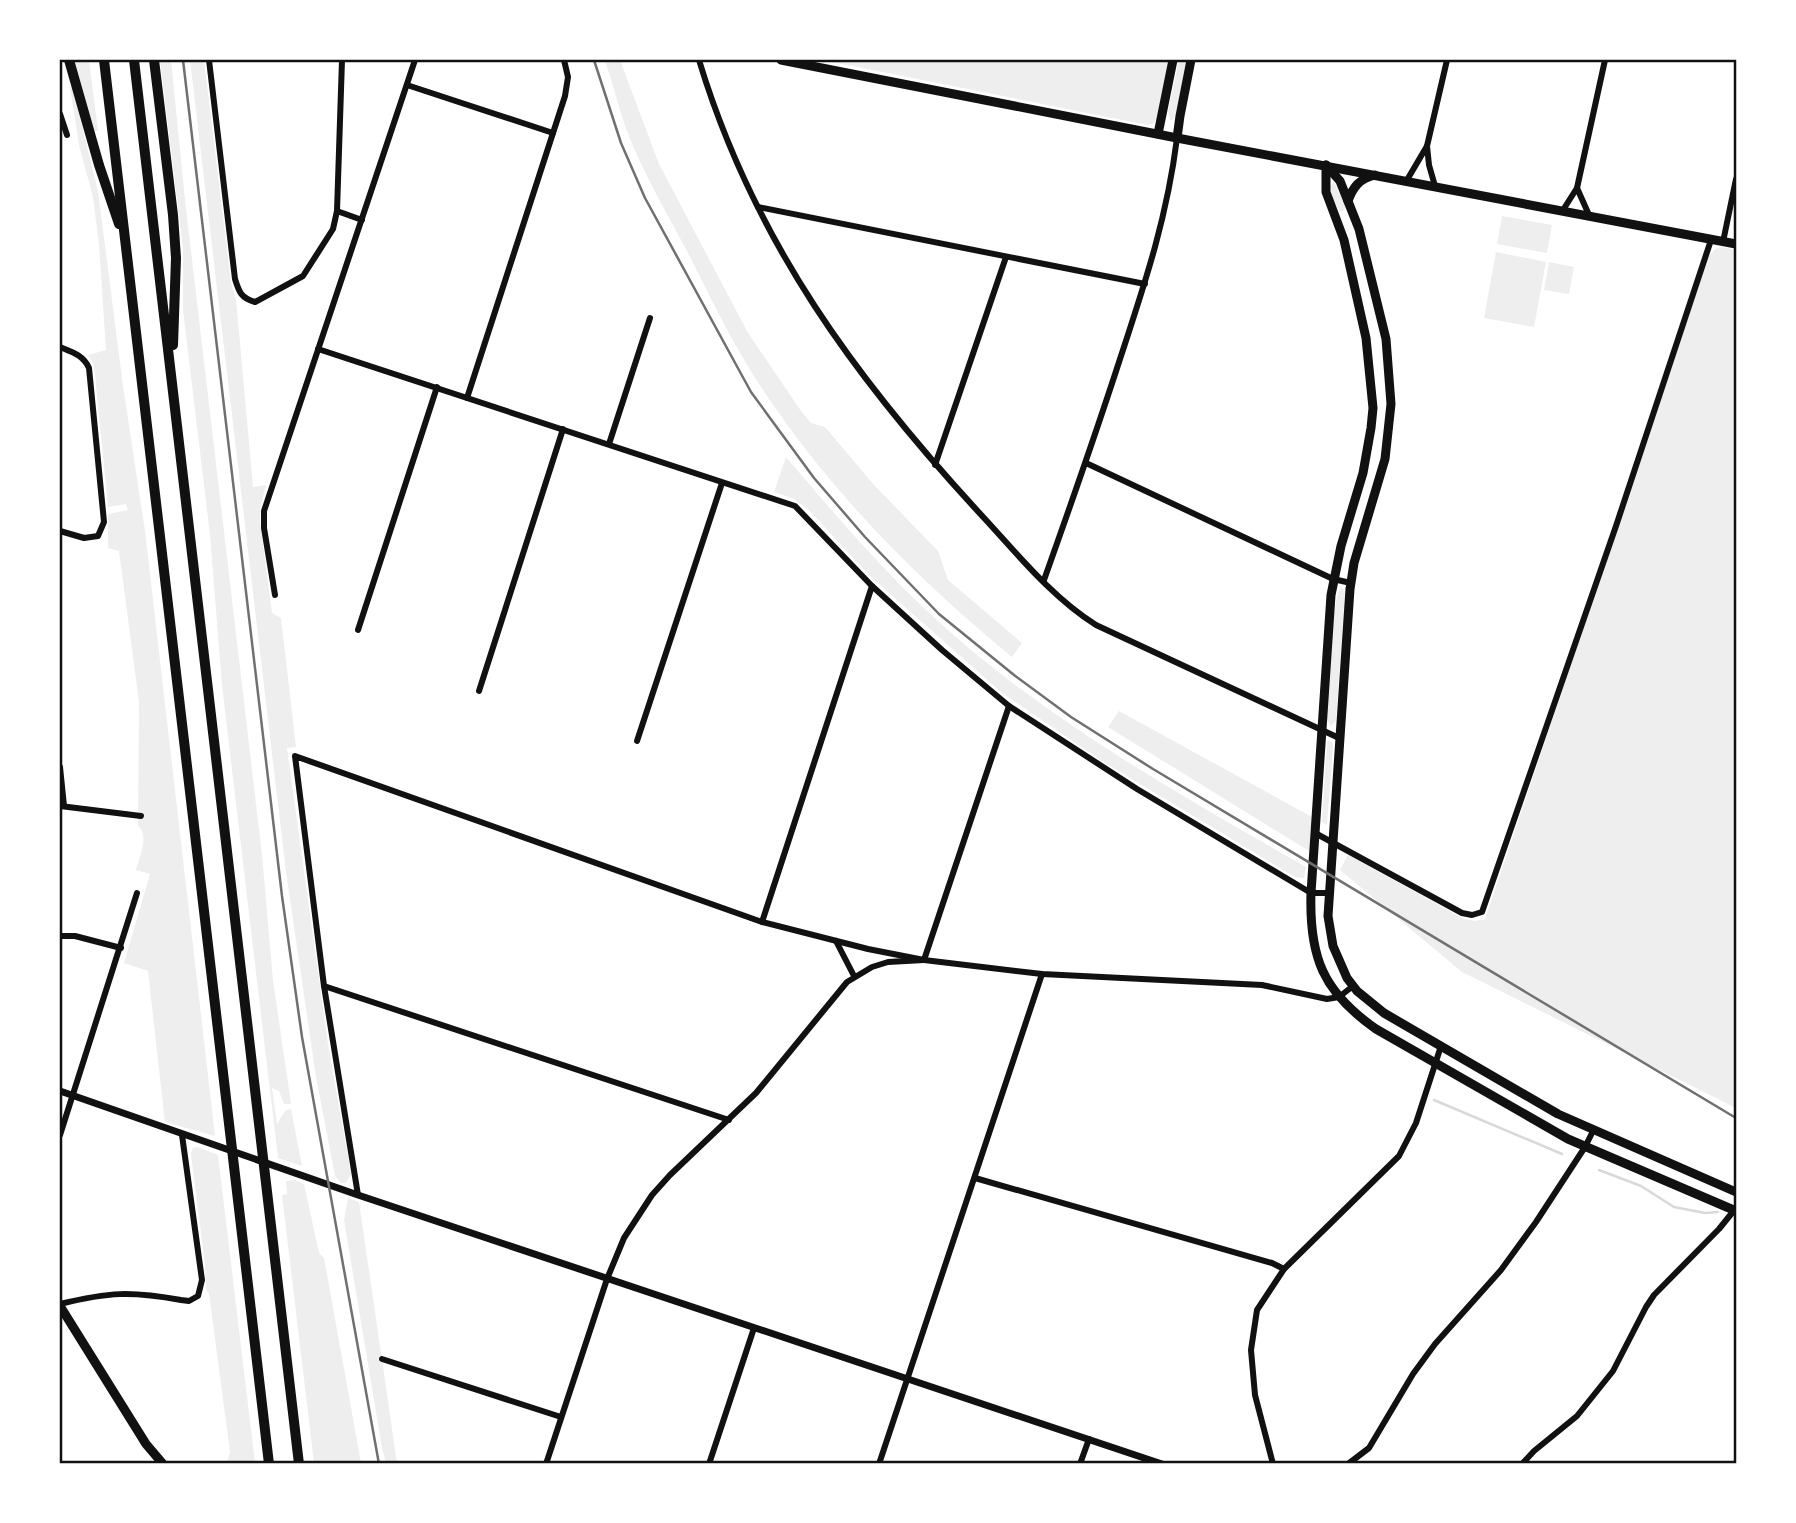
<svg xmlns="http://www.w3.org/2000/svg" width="1796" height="1523" font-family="Spectral,serif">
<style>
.green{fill:#eee}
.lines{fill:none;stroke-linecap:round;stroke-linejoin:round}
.stream{stroke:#d9d9d9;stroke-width:2.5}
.minor{stroke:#111;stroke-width:6}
.tertiary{stroke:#111;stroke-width:7}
.secondary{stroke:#111;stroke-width:9}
.motorway{stroke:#111;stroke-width:10}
.rail{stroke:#707070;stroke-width:2.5}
.neatline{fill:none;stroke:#111;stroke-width:2.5}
</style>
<rect width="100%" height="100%" fill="#fff"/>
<g class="green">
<path d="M73,60h16l9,71h-4z"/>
<path d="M160,60h11l14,140 77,655 11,125 18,124h-7l-5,-13 -7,-3 5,36 8,-13 6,-2 11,57 -24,-8 -56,-473 -12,-150 -27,-225v-61z"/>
<path d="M190,60h14l27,222 5,17 17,188 13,-2 -6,23v15l12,90 9,5 15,129 -9,1 41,296 23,130 -5,9h-5l-6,-7 -19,-99 -30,-205z"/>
<path d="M605,60h15l39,104 89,169 53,78 10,12 14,4 49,58 64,66 10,29 74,63 -10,14c-95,-78 -181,-165 -249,-267 -29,-43 -51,-90 -74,-135 -22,-42 -48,-85 -64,-129 -7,-22 -13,-44 -20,-66z"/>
<path d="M822,60h347l-12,58 -3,5 -6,2z"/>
<path d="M1179,60h9l-11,53 -4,7h-3l-2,-8z"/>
<path d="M72,86l26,105 25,195 22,145 70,605 -50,-14 -17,-151 -24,-8 26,-89 -14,-4c3,-13 14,-34 2,-44l1,-124 -20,-151 -11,-3v-34l20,-4 -2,-6 -18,3 -13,-132 -2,-12 -5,-8 18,-5 -7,-105 -6,-48 -14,-52 -9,-58z"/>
<path d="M1334,182l13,26 -7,4 -6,-11 -4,-14z"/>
<path d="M1502,216l50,9 -5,28 -50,-9z"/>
<path d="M1721,247l15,3v858l-274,-136 -122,-102 8,-15 116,64 11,2 10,-2 224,-663 6,-7z"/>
<path d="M1496,252l50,10 -12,65 -50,-9z"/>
<path d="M1549,262l25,5 -5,27 -25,-4z"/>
<path d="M786,457c51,60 103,121 163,174 108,95 233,165 357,236l-2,11 -9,-1 -193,-116 -100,-68 -133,-118 -61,-66 -14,-10 -20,-7z"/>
<path d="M1341,587l4,4 -9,129 -5,6 -4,-6c2,-21 4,-123 14,-133z"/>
<path d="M1119,711l193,106 -3,34 -201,-124z"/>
<path d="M1327,741l5,1 1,3 -6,80 -5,-3v-3z"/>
<path d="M197,1147l21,8 37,308h-28l3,-11 -21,-159 -3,-3 -1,-25 -14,-111 2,-6z"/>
<path d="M295,1180l9,4 15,69 5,5 37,205h-47l-32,-268 5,-1 -1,-13z"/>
<path d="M348,1198l11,4 38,261h-11l-4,-15 -38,-228z"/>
</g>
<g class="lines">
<g class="stream">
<path d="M1434,1100l128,54"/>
<path d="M1599,1170l42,16 33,21 31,6 13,-1"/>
</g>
<g class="minor">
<path d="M209,60l26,219c4,13 6,19 20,23l48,-26 30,-47 4,-18 5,-151"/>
<path d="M699,60c55,182 158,321 286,459 34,37 68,79 111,106l243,113"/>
<path d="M407,85l146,48"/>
<path d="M60,114l7,21"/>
<path d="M1427,146l20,-86"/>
<path d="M1407,180l20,-34 2,19 6,21"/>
<path d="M1577,188l28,-128"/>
<path d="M758,207l387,77"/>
<path d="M1563,210l14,-22 12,27"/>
<path d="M337,211l25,9"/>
<path d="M1723,242l13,-63"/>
<path d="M60,347c12,5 23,8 29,21l15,154 -6,14 -14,2 -24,-7"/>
<path d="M318,349l477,157 77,80 70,64 67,56 128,83 174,104h18"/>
<path d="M467,398l98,-302 3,-19 -4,-17"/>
<path d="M609,444l41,-126"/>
<path d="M1086,463l247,116 18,4"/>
<path d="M935,465l71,-208"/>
<path d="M1044,580c26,-73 52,-147 76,-221 25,-76 47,-141 57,-221"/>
<path d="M275,595l-11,-67v-17l151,-451"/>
<path d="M358,630l79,-243"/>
<path d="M479,691l84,-262"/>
<path d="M637,741l85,-258"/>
<path d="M60,767l4,39"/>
<path d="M60,806l81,10"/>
<path d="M1315,833l147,80 10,2 10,-3 134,-386 95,-286"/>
<path d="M762,922l110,-336"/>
<path d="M60,936h15l46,12"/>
<path d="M836,941l18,35"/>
<path d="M324,986l405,134"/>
<path d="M60,1135l77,-242"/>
<path d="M975,1178l297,85 12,6"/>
<path d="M358,1195l-34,-209 -29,-230 467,166 106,27 56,11 118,14 220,11 65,14 12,-2 14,-11"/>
<path d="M60,1304c49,-12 71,-13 121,-4l8,1 9,-5 4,-16 -20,-145"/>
<path d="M382,1359l179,58"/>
<path d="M546,1464l61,-185 17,-41 28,-43 18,-20 86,-82 91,-111 25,-15 16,-5 36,-2 85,-254"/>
<path d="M709,1464l45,-136"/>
<path d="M879,1464l163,-490"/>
<path d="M1080,1464l9,-25"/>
<path d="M1273,1464l-18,-69 -4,-45 6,-40 27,-41 115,-113 17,-33 25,-77"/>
<path d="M1348,1464l21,-16 44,-74 22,-30 66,-74 35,-48 49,-75 8,-16"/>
<path d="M1522,1464l12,-13 43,-35 36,-45 33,-64 8,-12 65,-66 17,-21"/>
</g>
<path class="tertiary" d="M60,1091l298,104 804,269"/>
<g class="secondary">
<path d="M781,60l396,78 559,106"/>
<path d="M1158,134l15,-74"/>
<path d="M1177,138l3,-22 11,-56"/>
<path d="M1326,165v27l18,48 22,98 7,70 -2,20 -8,45 -22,73 -10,49 -20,298c-2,64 12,99 65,136l192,110 168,72"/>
<path d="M1326,165l14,16 19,48 27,110 5,65 -6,55 -31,104 -4,26 -22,327 5,30 14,32 10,13 27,22 174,101 178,78"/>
<path d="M1348,201c5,-14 11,-22 27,-26"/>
<path d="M60,1306l86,138 17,20"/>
</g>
<g class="motorway">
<path d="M69,60l30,105 20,59"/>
<path d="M104,60l165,1404"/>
<path d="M134,60l165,1404"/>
<path d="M154,60l19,155 3,43 -3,87"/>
</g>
<g class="rail">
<path d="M183,60l99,836 20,141 77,427"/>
<path d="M594,60l27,83 24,55 106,194 63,86 51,59 74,77 75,61 57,42 82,52 583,349"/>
</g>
</g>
<rect width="1796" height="1523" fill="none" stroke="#ffffff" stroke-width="122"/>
<rect x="61" y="61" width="1674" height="1401" class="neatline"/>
</svg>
